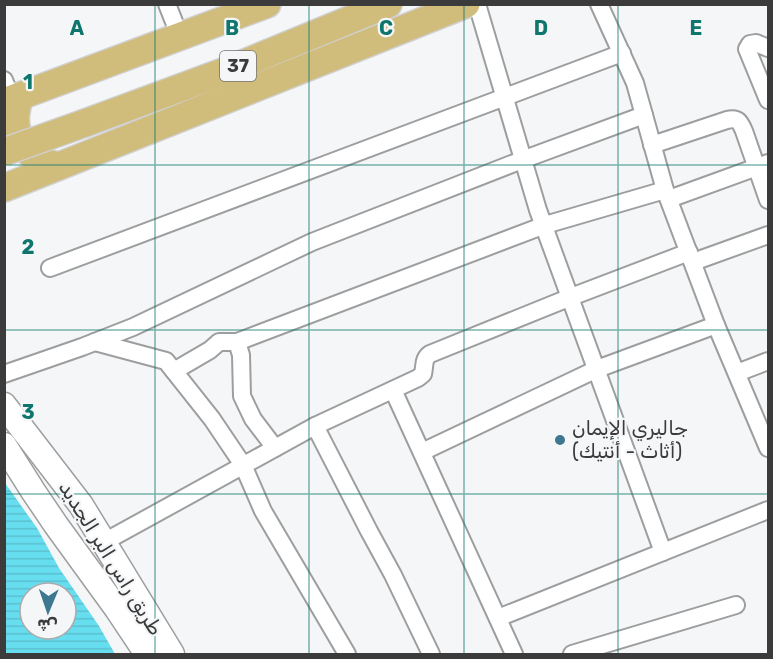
<svg xmlns="http://www.w3.org/2000/svg" width="773" height="659" font-family="Rubik,Cairo,sans-serif">
<style>
.water{fill:url(#water-rules);fill-rule:evenodd}
.lines{fill:none;stroke-linecap:round;stroke-linejoin:round}
.minor-casing{stroke:#9d9e9f;stroke-width:20}
.secondary-casing{stroke:#9d9e9f;stroke-width:27}
.trunk-casing{stroke:#d0d0d0;stroke-width:30}
.minor{stroke:#fff;stroke-width:16}
.secondary{stroke:#fff;stroke-width:24}
.trunk{stroke:#d0bc7b;stroke-width:27}
.trunk-bridge-casing{stroke:#d0d0d0;stroke-width:30;stroke-linecap:butt}
.trunk-bridge{stroke:#d0bc7b;stroke-width:27}
.grid{fill:none;stroke:#0f766e;stroke-width:1.5;stroke-opacity:0.55}
.poi-dot{fill:#3d7890;stroke:#f5f6f7;stroke-width:2}
.labels{text-anchor:middle;dominant-baseline:central;stroke-width:4.5;stroke-linejoin:round;paint-order:stroke}
.shield{fill:#f5f6f7;stroke:#737373;stroke-width:1.5}
.shield-label{font-size:18px;font-weight:bold;fill:#3b3b3b}
.poi-label{font-size:20px;fill:#3b3b3b;stroke:#f5f6f7;text-anchor:start}
.street-label{font-size:20px;fill:#3b3b3b;stroke:#f5f6f7}
.grid-label{font-size:20px;text-anchor:middle;font-weight:bold;fill:#0f766e;stroke:#f5f6f7;stroke-width:4.5;stroke-linejoin:round;paint-order:stroke}
</style>
<defs>
<pattern id="water-rules" width="6" height="5" patternUnits="userSpaceOnUse" patternTransform="scale(1.5)"><rect width="6" height="5" fill="#67def0"/><path d="M0 2.5h6" fill="none" stroke="#5abfcf"/></pattern>
</defs>
<rect width="100%" height="100%" fill="#f5f6f7"/>
<path class="water" d="M5,483l32,45 22,40 40,58 16,28h-110zM30,593h36v36h-36z"/>
<g class="lines">
<defs>
<g id="minor">
<path d="M167,4l13,33"/>
<path d="M477,4l61,206 125,342"/>
<path d="M599,4l36,79 30,107 51,135 52,123"/>
<path d="M768,48l-12,-5 -6,1 -3,5 21,51"/>
<path d="M4,80l8,20"/>
<path d="M652,145l75,-25c11,-3 13,2 17,11l24,69"/>
<path d="M669,199l99,-36"/>
<path d="M693,262l75,-27"/>
<path d="M50,268l572,-215"/>
<path d="M95,342l71,19 46,58 31,46 20,46 84,143"/>
<path d="M237,342l308,-117 120,-35"/>
<path d="M174,371l36,-21 9,-8h18l4,13 1,41 11,23 22,29"/>
<path d="M737,373l31,-12"/>
<path d="M4,374l78,-27 51,-20 179,-85 210,-82 122,-45"/>
<path d="M393,390l121,264"/>
<path d="M315,426l54,105 24,44 38,79"/>
<path d="M422,452l175,-83 119,-44"/>
<path d="M104,542l211,-116 103,-48 5,-4c2,-9 0,-15 7,-20l141,-57 118,-45"/>
<path d="M498,618l270,-108"/>
<path d="M572,654l164,-49"/>
</g>
<g id="secondary">
<path d="M4,405l77,100 91,149"/>
<path d="M4,445l29,46 23,34 61,84 30,45"/>
</g>
<g id="trunk">
<path d="M20,97c-13,33 3,63 39,69"/>
<path d="M4,102l263,-98"/>
<path d="M85,123l138,-51 165,-68"/>
<path d="M4,188l462,-184"/>
</g>
</defs>
<use href="#minor" class="minor-casing"/>
<use href="#secondary" class="secondary-casing"/>
<use href="#trunk" class="trunk-casing"/>
<use href="#minor" class="minor"/>
<use href="#secondary" class="secondary"/>
<use href="#trunk" class="trunk"/>
<defs>
<path id="trunk-bridge" d="M4,152l81,-29"/>
</defs>
<use href="#trunk-bridge" class="trunk-bridge-casing"/>
<use href="#trunk-bridge" class="trunk-bridge"/>
</g>
<path class="grid" d="M155,4v650M309,4v650M464,4v650M618,4v650M4,165h764M4,330h764M4,494h764"/>
<circle class="poi-dot" cx="560" cy="440" r="6"/>
<g class="labels">
<rect class="shield" x="220" y="51" width="36" height="30" rx="4.5"/>
<g class="shield-label">
<text x="238" y="66">37</text>
</g>
<g class="poi-label">
<text x="572" y="428">جاليري الإيمان<tspan x="572" dy="23">(أثاث - أنتيك)</tspan></text>
</g>
<g class="street-label">
<text transform="translate(111 558) rotate(58)">طريق راس البر الجديد</text>
</g>
</g>
<g class="grid-label">
<text x="77" y="35">A</text>
<text x="232" y="35">B</text>
<text x="386" y="35">C</text>
<text x="541" y="35">D</text>
<text x="696" y="35">E</text>
<text x="28" y="89">1</text>
<text x="28" y="254">2</text>
<text x="28" y="419">3</text>
</g>
<rect width="773" height="659" fill="none" stroke="#3b3b3b" stroke-width="12"/>
<g transform="translate(48 611) rotate(182)"><circle r="28" fill="#f5f6f7" stroke="#ababac" stroke-width="1.5"/>
<path d="M0-4.5L10 22L0 15L-10 22Z" fill="#3d7890"/>
<text y="-9" font-size="16" font-weight="bold" text-anchor="middle" fill="#3b3b3b">ش</text>
</g>
</svg>
